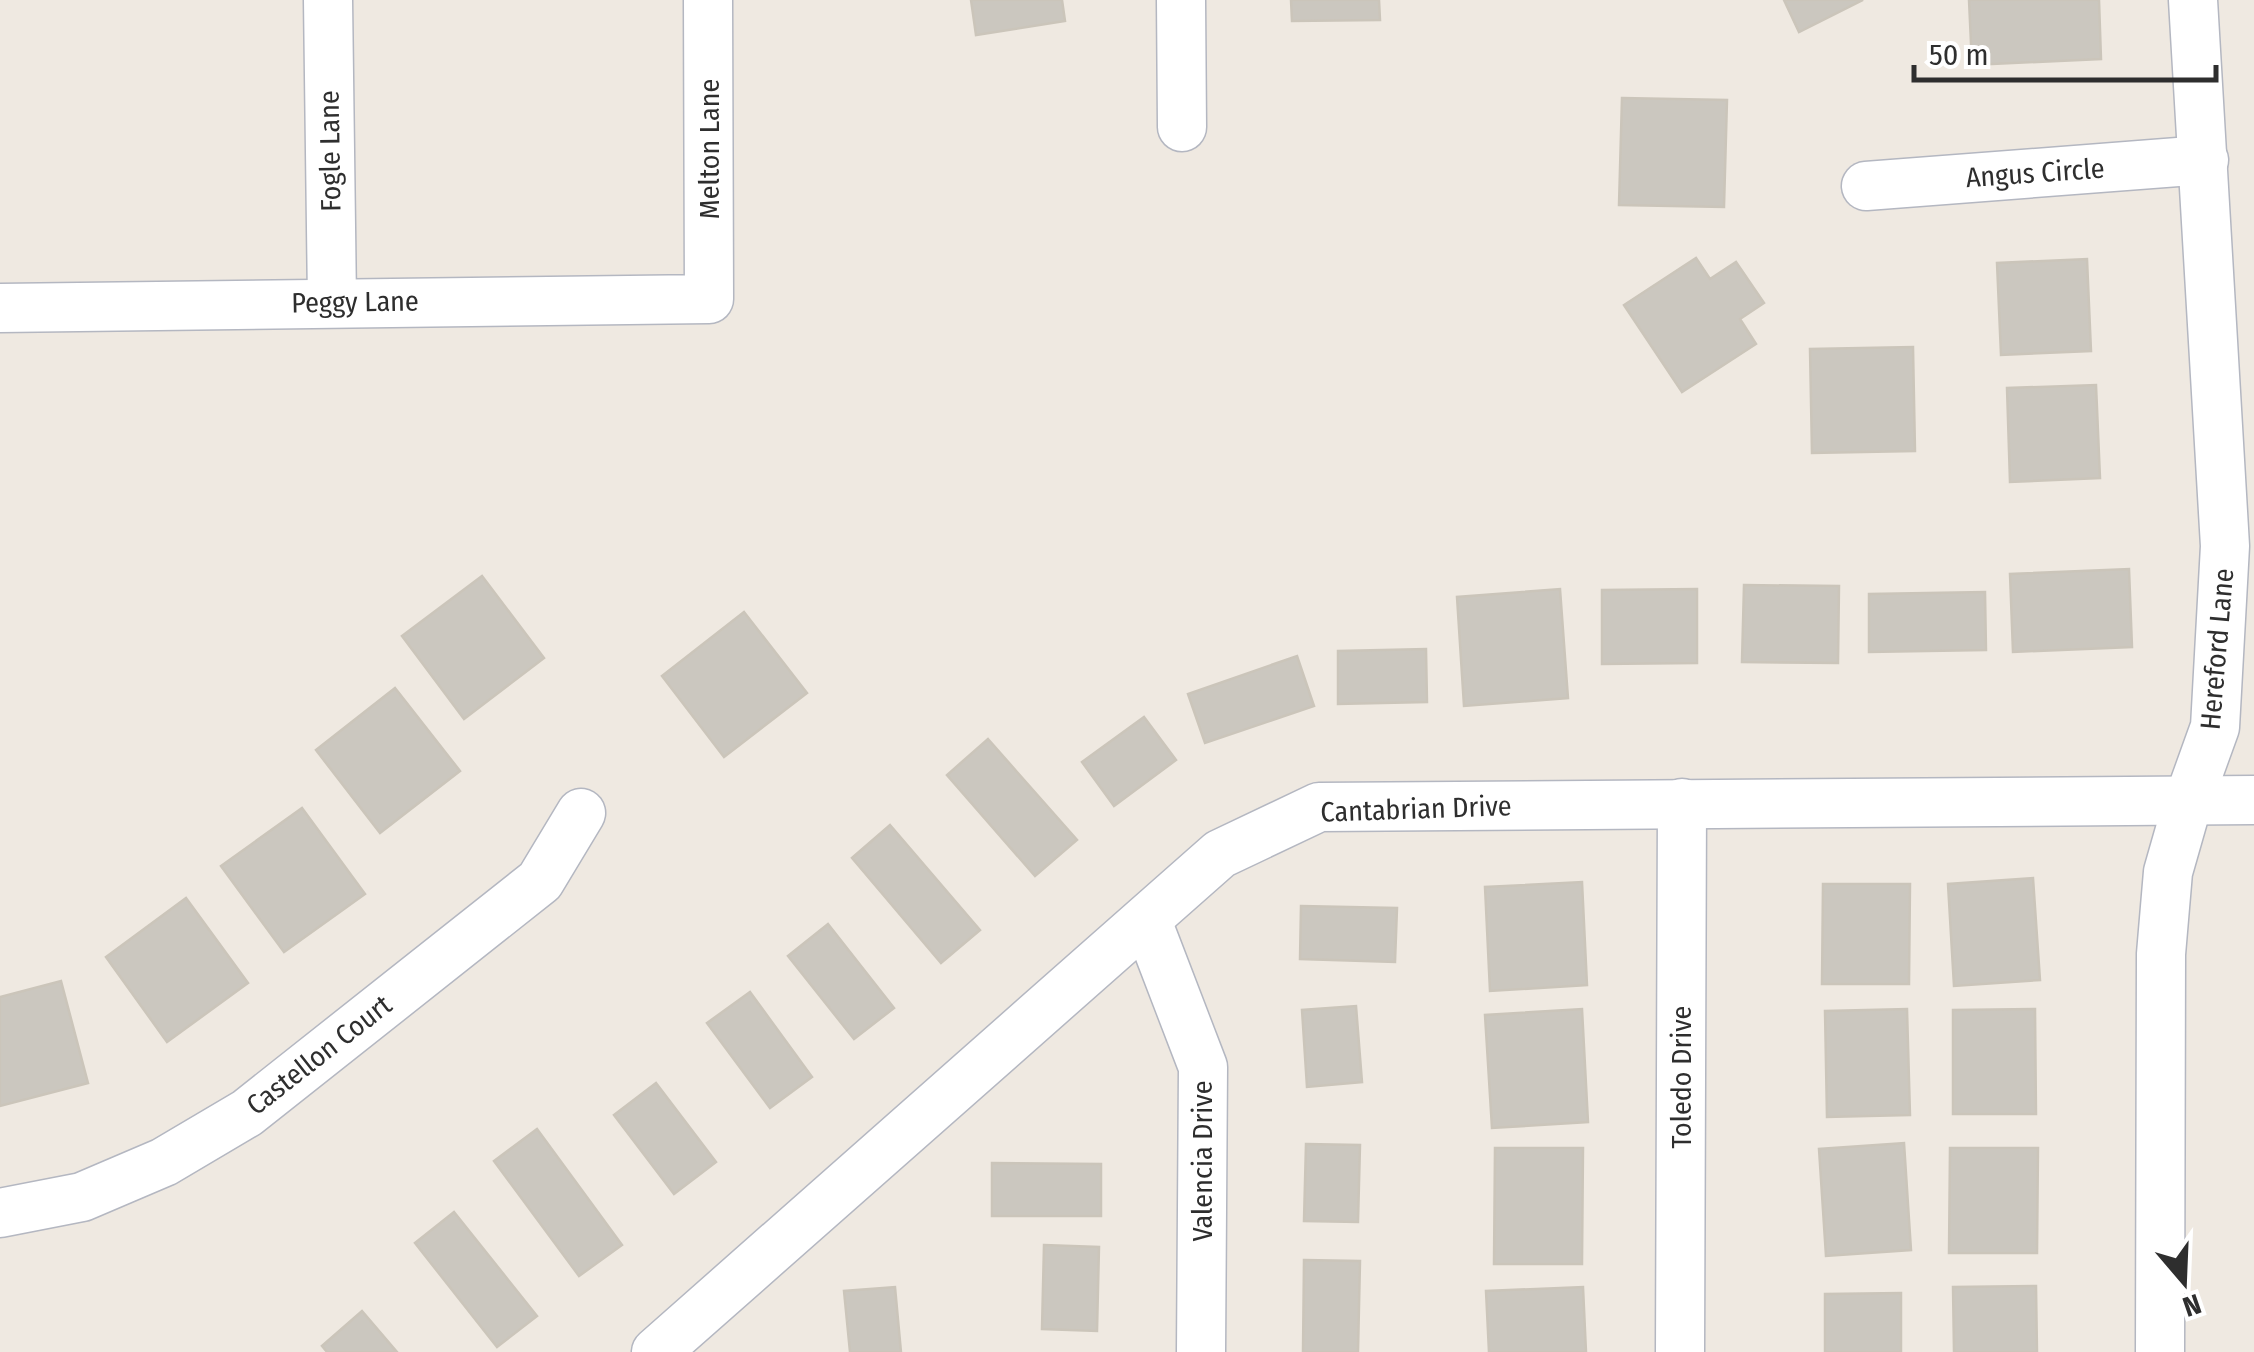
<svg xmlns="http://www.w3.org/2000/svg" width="2254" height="1352" font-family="'Fira Sans Condensed',sans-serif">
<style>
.building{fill:#cbc7bf;stroke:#cbc5ba;stroke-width:2.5}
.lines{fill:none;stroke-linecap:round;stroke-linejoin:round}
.minor-casing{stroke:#b4b7c1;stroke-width:51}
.minor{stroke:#fff;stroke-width:48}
.labels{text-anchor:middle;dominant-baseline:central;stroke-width:10;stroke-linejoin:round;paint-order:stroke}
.street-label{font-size:28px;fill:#2e2e2e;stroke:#fff}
</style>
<rect width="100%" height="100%" fill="#efe9e1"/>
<g class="building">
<path d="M971,0h91l3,21 -89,14z"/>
<path d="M1291,0h88l1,20 -88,1z"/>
<path d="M1784,0h79l-64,32z"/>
<path d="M1969,0h130l2,59 -129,6z"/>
<path d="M1622,98l105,2 -3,107 -105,-2z"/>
<path d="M1696,258l14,21 26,-17 28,41 -24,16 16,25 -74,48 -58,-87z"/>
<path d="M2087,259l4,92 -90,4 -4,-92z"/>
<path d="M1913,347l2,104 -103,2 -2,-104z"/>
<path d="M2096,385l4,93 -90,4 -3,-94z"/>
<path d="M2129,569l3,78 -119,5 -3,-78z"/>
<path d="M482,576l62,82 -80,61 -62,-83z"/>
<path d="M1744,585l95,1 -1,77 -96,-1z"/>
<path d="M1560,589l8,109 -104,8 -7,-109z"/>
<path d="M1697,589v74l-95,1v-74z"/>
<path d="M1985,592l1,58 -117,2v-58z"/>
<path d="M744,612l63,81 -83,64 -62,-81z"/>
<path d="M1426,649l1,53 -89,2v-53z"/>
<path d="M1297,656l17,50 -109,37 -17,-49z"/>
<path d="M395,688l65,83 -80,62 -64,-83z"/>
<path d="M1144,717l32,43 -62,46 -32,-44z"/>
<path d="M988,739l89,101 -42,36 -88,-101z"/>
<path d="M302,808l63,86 -81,58 -63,-86z"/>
<path d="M890,825l90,105 -39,33 -89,-105z"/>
<path d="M2033,878l7,102 -86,6 -6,-102z"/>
<path d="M1582,882l5,103 -97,6 -5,-104z"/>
<path d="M1823,884h87l-1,100h-87z"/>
<path d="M186,898l62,85 -81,59 -61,-85z"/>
<path d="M1301,906l96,2 -2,54 -95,-3z"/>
<path d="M828,924l66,84 -40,31 -66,-83z"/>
<path d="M61,981l27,102 -88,23v-109z"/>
<path d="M750,992l62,85 -42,31 -63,-85z"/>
<path d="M1356,1006l6,76 -55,5 -5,-77z"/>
<path d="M1582,1009l6,113 -96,6 -7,-113z"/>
<path d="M1907,1009l3,106 -83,2 -2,-106z"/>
<path d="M2035,1009l1,105h-83v-104z"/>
<path d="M656,1083l60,79 -42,32 -60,-79z"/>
<path d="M537,1129l85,116 -43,31 -85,-115z"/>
<path d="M1904,1143l7,107 -85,6 -7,-107z"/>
<path d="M1306,1144l54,1 -2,77 -54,-1z"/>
<path d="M1495,1148h88l-1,116h-88z"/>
<path d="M1950,1148h88l-1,105h-88z"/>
<path d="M992,1163l109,1v52h-109z"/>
<path d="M454,1212l83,104 -40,31 -82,-104z"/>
<path d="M1044,1245l55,2 -2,84 -55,-2z"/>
<path d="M1304,1260l56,1 -2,91h-55z"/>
<path d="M2036,1286l1,66h-83l-1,-65z"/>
<path d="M895,1287l6,65h-51l-6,-61z"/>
<path d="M1583,1287l3,65h-97l-3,-61z"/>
<path d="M1901,1293v59h-76v-58z"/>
<path d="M362,1311l35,41h-70l-5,-6z"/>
</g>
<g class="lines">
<defs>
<g id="minor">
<path d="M328,0l4,302"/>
<path d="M1181,0l1,127"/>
<path d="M1866,186l338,-26"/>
<path d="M0,308l709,-9 -1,-299"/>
<path d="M1147,921l56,146 -2,285"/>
<path d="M0,1213l82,-16 82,-35 83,-49 293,-232 41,-68"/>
<path d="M656,1352l564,-498 99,-47 935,-7"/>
<path d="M1680,1352l2,-549"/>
<path d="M2160,1352l1,-398 7,-82 20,-70 27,-75 10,-181 -32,-546"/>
</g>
</defs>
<use href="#minor" class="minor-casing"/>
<use href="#minor" class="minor"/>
</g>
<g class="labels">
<g class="street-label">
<text transform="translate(709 149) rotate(-90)">Melton Lane</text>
<text transform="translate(330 151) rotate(-91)">Fogle Lane</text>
<text transform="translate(2035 173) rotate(-4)">Angus Circle</text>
<text transform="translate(355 302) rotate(-1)">Peggy Lane</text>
<text transform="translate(2217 649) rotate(-85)">Hereford Lane</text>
<text transform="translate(1416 809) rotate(-2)">Cantabrian Drive</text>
<text transform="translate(319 1055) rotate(-38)">Castellon Court</text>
<text transform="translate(1681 1077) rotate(-90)">Toledo Drive</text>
<text transform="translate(1202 1161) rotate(-90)">Valencia Drive</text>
</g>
</g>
<g transform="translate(2184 1282) rotate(161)" stroke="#ffffff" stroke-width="8" paint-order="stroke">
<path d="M0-8L18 38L0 25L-18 38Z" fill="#2e2e2e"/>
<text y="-15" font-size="28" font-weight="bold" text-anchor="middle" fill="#2e2e2e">N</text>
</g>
<path d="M1914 65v15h302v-15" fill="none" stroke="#2e2e2e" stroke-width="5"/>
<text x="1929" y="65" font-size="30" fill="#2e2e2e" stroke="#ffffff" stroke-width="8" paint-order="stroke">50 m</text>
</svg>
